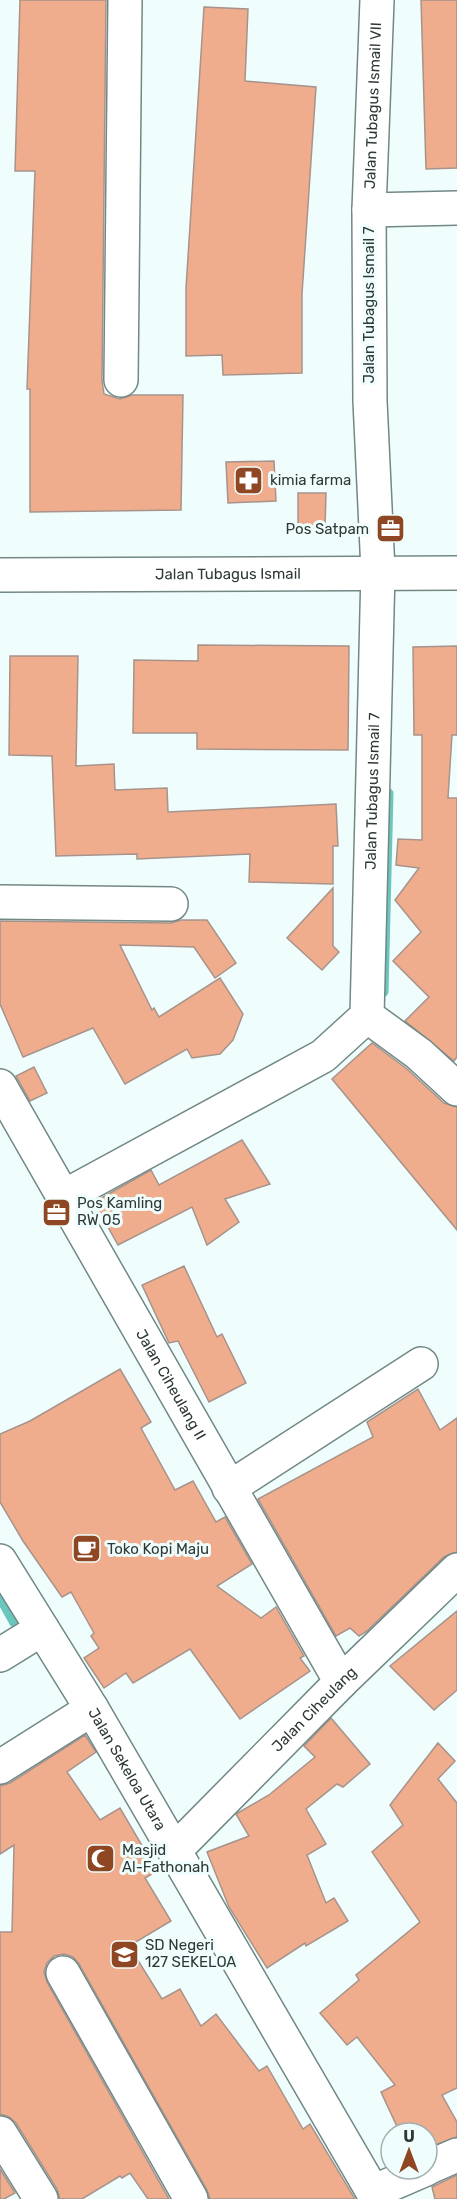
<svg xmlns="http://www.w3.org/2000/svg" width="457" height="2199" font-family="Rubik,sans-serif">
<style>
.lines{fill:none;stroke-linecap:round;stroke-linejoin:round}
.stream{stroke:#6bc6bd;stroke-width:9}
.building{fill:#efad8e;stroke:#a7938b;stroke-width:1.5}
.minor-casing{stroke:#718885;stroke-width:36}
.major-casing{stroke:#718885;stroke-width:36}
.minor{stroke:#fff;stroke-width:33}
.major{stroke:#fff;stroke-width:33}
.labels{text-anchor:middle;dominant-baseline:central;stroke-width:6;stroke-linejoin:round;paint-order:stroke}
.street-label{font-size:15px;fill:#2e3837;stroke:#effefc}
.poi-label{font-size:15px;fill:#2e3837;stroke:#effefc;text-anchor:start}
</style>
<rect width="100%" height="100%" fill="#effefc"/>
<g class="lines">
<g class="stream">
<path d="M384,992l5,-199"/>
<path d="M0,1598l14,25"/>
</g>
</g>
<g class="building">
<path d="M20,0h86l-4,380 2,14 16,5 12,-4h51l-2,115 -151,2v-123h-3l8,-218h-20z"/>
<path d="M421,0h36v168l-31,1z"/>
<path d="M204,7l44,2 -3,72 71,6 -14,207v79l-79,2 -1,-20 -36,1v-68z"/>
<path d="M274,461l2,40 -48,2 -2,-41z"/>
<path d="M298,493h28l-1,35h-27z"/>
<path d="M198,645l151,1 -1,104 -151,-1v-16h-64l1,-73 64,1z"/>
<path d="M457,646v89h-5l-4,63h9v259l-3,4 -49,-40 24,-24 -36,-36 28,-29 -26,-32 24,-32 -23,-3 2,-26 24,1v-105h-8l-1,-88z"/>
<path d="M10,656h68l-2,110 38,-2 1,26 52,-2 1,24 168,-8 2,42h-5v38l-84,-2 1,-28 -113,5v-5l-81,2 -4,-100 -43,-1z"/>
<path d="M333,888v58l6,6 -17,18 -35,-32z"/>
<path d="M181,920h26l29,43 -21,15 -21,-31 -74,-2 32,65 2,-2 5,9 61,-39 23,36 -10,26 -13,14 -28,4 -5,-9 -62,35 -32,-56 -70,29 -23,-53v-83l171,2z"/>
<path d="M372,1043l35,26 37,34 13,4v123l-125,-151z"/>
<path d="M34,1067l13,26 -17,8 -14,-25z"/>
<path d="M242,1140l28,44 -45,15 14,23 -32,23 -15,-38 -74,38 -24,-43 57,-32 8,15z"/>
<path d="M184,1266l33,71 5,-3 24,49 -37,19 -31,-61 -9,2 -27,-58z"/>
<path d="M120,1369l31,53 -10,6 34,62 18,-9 23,41 9,-5 27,47 -35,22 44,32 15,-11 28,49 -4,2 10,13 -70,48 -50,-70 -57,34 -7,-10 -22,15 -20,-30 15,-10 -8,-12 3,-3 -23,-41 -9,5 -39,-56 -23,-39v-68l30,-13z"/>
<path d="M418,1389l22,41 17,-12v134l-13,5 -77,74 -8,5 -9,-8 -14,8 -78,-137 115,-62 -6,-15z"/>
<path d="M457,1611v79l-23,20 -44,-44z"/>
<path d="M331,1718l39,46 -27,23 -6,-3 -31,25 20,35 -19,11 19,48 8,-5 14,23 -42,25 -1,-3 -38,25 -38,-61 -22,-55 42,-16 -13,-22 33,-19 46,-38 -11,-11z"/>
<path d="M85,1735l11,17 -29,20 33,48 20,-12 37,63 -12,7 26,43 -42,25 33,53 18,-10 21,37 15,-12 43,57 8,-5 36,63 7,-5 45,75h-145l-3,-9 -128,-226 -6,-7 -9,-3 -10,2 -7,7 -3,9 3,10 122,217h-21l-18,-26 -8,5 -2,-2 -38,23h-22l-3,-10 -41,-66 -7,-6 -9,-3v-182h12l2,-87 -14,9v-68l10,-3z"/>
<path d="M438,1743l17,18 -17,18 19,24v285l-15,7 15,27v15l-30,11v-15h-27l-19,-41 14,-7 -38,-48 -10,8 -27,-32 39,-33 -3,-5 64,-53 -48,-70 31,-27 -13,-20z"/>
<path d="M0,2169l15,24 -11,6h-4z"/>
<path d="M457,2175v24h-22l-3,-12z"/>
</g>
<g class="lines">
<defs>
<g id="minor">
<path d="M369,210l88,-2"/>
<path d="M121,380l4,-380"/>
<path d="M0,902l171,2"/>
<path d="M367,1016l52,38 38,35"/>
<path id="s1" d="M0,1086l341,596"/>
<path id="s2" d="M63,1197l260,-141 44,-40 11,-445 -8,-170 -1,-191 8,-210"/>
<path d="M229,1488l192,-124"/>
<path id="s3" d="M0,1561l92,148 285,490"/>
<path d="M0,1655l42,-26"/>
<path d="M0,1767l92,-58"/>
<path id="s4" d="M175,1850l166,-168 116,-112"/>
<path d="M63,1973l128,226"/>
<path d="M0,2133l41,66"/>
<path d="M427,2168l30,-13"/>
<path d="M373,2192l53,-23"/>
</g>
<g id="major">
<path id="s5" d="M0,575l457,-2"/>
</g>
</defs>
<use href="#minor" class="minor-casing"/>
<use href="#major" class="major-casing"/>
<use href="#minor" class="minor"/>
<use href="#major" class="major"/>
</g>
<defs>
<symbol id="pharmacy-square" viewBox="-11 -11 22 22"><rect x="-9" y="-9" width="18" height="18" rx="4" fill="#8e4722" stroke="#effefc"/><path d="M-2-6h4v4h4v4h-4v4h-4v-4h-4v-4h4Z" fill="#fff"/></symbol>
<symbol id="office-square" viewBox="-11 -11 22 22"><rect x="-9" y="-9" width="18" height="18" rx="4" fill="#8e4722" stroke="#effefc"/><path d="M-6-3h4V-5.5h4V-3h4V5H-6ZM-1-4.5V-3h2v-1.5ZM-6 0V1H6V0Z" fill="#fff"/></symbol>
<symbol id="cafe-square" viewBox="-11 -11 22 22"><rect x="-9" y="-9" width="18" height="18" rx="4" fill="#8e4722" stroke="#effefc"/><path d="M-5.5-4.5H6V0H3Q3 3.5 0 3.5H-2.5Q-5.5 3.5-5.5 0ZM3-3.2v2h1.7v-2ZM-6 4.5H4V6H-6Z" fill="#fff"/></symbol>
<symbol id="mosque-square" viewBox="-11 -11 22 22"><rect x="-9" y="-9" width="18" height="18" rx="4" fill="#8e4722" stroke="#effefc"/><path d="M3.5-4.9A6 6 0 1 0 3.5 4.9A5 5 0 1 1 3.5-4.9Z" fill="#fff"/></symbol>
<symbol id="school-square" viewBox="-11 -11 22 22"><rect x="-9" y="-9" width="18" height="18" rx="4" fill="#8e4722" stroke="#effefc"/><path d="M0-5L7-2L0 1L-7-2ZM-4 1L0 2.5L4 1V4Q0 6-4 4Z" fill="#fff"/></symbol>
</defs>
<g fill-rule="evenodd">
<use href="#pharmacy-square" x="232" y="464" width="33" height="33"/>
<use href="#office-square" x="374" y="512" width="33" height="33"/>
<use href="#office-square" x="40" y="1196" width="33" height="33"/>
<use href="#cafe-square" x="70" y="1532" width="33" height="33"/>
<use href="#mosque-square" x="84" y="1842" width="33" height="33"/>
<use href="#school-square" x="108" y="1938" width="33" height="33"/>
</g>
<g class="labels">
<g class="street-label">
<text stroke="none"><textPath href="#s2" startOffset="1266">Jalan Tubagus Ismail VII</textPath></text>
<text transform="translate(369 305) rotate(-90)">Jalan Tubagus Ismail 7</text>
<text stroke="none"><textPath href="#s5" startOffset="228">Jalan Tubagus Ismail</textPath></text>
<text stroke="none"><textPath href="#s2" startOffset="580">Jalan Tubagus Ismail 7</textPath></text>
<text stroke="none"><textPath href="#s1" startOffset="344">Jalan Ciheulang II</textPath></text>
<text stroke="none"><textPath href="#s4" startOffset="198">Jalan Ciheulang</textPath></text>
<text stroke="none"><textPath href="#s3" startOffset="244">Jalan Sekeloa Utara</textPath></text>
</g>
<g class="poi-label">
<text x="270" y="480">kimia farma</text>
<text x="369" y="529" text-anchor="end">Pos Satpam</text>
<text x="77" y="1203">Pos Kamling<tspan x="77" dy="17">RW 05</tspan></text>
<text x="107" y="1549">Toko Kopi Maju</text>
<text x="122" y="1850">Masjid<tspan x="122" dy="17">Al-Fathonah</tspan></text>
<text x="145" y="1945">SD Negeri<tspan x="145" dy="17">127 SEKELOA</tspan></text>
</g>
</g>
<g transform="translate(409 2151)"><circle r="28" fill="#effefc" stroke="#a2afad" stroke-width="1.5"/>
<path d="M0-4.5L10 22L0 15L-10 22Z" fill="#8e4722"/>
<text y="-9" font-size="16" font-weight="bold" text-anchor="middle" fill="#2e3837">U</text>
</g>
</svg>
